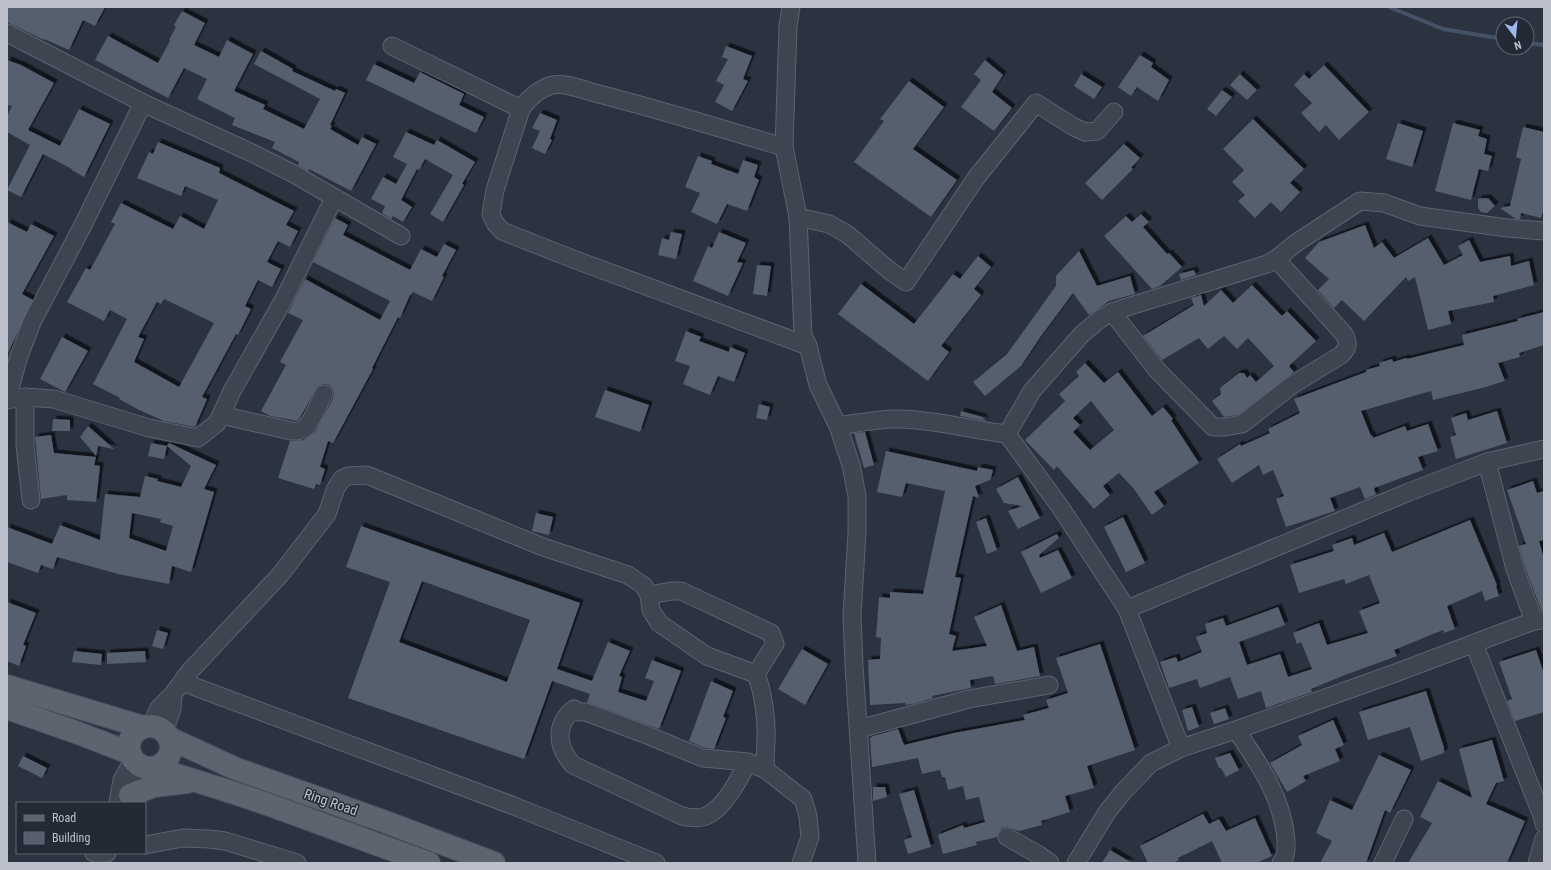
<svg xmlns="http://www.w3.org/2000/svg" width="1551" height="870" font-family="'Roboto Condensed',sans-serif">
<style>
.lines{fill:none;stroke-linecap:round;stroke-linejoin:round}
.stream{stroke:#445268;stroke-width:4}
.building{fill:#565e6d;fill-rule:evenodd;filter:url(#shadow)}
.minor-casing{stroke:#5d636e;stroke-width:19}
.major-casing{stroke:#484e5a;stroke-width:24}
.minor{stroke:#3f4550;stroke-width:17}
.major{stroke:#5d6470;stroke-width:22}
.labels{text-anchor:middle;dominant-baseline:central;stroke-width:3;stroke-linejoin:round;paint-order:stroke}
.street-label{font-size:14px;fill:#bcc0ca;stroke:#232a36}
</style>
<defs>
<filter id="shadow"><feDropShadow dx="3.5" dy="-3.5" stdDeviation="0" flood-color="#0009"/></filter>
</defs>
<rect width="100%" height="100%" fill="#2b3340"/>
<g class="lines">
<g class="stream">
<path d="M1389,7l54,22 60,10"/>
<path d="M1527,43l17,2"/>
</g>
</g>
<g class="building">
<path d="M7,7h98l-10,19 -12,-6 -14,30 -25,-11v1l-37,-18z"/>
<path d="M182,11l23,12 -11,22 25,12 8,-17 26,14 -19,37 31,14 -2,4 41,20 16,-30 -66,-35 7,-13 32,18 -1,2 43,20 1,-2 9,4 -15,32 2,1 -2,3 28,16 4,-8 14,7 -25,47 -42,-22 -1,2 -10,-6 1,-3 -27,-14 3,-6 -43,-17 3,-7 -38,-19 10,-20 -23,-11 -16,30 -73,-38 13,-24 50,27 12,-22 -1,-1 7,-13 -2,-2z"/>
<path d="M726,46l26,10 -9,23 5,2 -16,30 -17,-9 9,-17 -8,-4 12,-22 -6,-2z"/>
<path d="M1140,55l13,8 -2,4 18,13 -11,21 -21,-14 -6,9 -13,-9z"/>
<path d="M7,60l14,5 33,18 -26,47 32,16 19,-37 31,15 -26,53 -12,-7v-1l-29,-15 -22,43 -14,-7 23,-45 -23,-13v-16l5,-10 -5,-1z"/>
<path d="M985,60l18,15 -11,17 20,16 -18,23 -33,-24 20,-27 -7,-6z"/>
<path d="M374,64l40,19 6,-11 44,22 -5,11 25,12 -8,16 -110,-53z"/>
<path d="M1324,65l45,47 -30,28 -13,-15 -7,7 -18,-19 11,-10 -18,-18 10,-11 5,5z"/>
<path d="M1081,74l21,13 -8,12 -20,-13z"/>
<path d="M1240,74l17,16 -10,10 -17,-15z"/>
<path d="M909,81l35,26 -31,42 44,31 -26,37 -77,-55 30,-41 -4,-2z"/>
<path d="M1222,90l10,7 -16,19 -9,-7z"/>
<path d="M540,113l17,7 -7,19 2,1 -7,14 -13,-6 8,-17 -8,-3z"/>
<path d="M1253,119l51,50 -14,14 10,9 -19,20 -10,-10 -16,16 -17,-17 7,-6 -13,-13 12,-12 -21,-21z"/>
<path d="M1398,123l25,8 -11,36 -26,-8z"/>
<path d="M1453,123l27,7 -2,6 9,3 -3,15 8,2 -4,15 -9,-2 -8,31 -36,-9z"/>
<path d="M1523,127l21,5v76l-3,10 -20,-5 -1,6h-4l-16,-11 10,-2 11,-47 -5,-2z"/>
<path d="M406,132l28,13 3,-5 38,22 -13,22 2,1 -21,37 -13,-8 23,-39 -28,-16 -6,11 -2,-1 -16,31 11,7 -9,15 -10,-6 -2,3 -9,-6 3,-7 -14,-7 12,-22 13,7 11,-20 -14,-7z"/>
<path d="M158,142l62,26 -1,5 75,38 -8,14 12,6 -8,16 -12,-6 -11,21 14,7 -9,18 -14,-7 -13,26 6,3 -13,26 -2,-1 -34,63 5,2 -12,28 -31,-6 -25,-11 -20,-11 1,-1 -27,-14 34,-65 -17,-9 -6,11 -37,-19 19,-34 4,2 25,-46 -4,-2 10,-19 52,26 7,-13 24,13 14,-29 -33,-14 -4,10 -44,-18 12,-26 4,2zM164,299l50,24 -35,64 -45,-25 10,-23 -6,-2 19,-35 4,2z"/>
<path d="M1124,144l16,14 -9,10 2,1 -31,31 -17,-17z"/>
<path d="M698,156l14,5 -1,3 27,10 5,-14 15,5 -4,12 5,3 -12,31 -20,-7 -10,20 -26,-12 9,-19 -15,-6z"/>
<path d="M1486,198l3,1 6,7 -8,7 -6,-1 -3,-4v-9z"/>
<path d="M1141,214l8,8 -6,5 24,27 2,-1 13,14 -22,19 -8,3 -48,-53 22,-20 6,6z"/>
<path d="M335,218l13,7 -5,10 67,35 11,-21 16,8 7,-13 12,6 -14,26 2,1 -12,24 -19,-9 -2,3h-1l-10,23 -2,-1 -26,51 1,1 -40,74 -5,-2 -8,26 5,2 -5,16 -4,-1 -2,5 -36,-11 12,-37 14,-1 11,-8 18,-33 1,-6 -2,-5 -3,-3 -5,-1 -6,2 -20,35 -28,-5 -9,-5 25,-46 -6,-3 23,-42 -15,-7 17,-34 75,41 10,-19 -77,-39z"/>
<path d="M7,222l20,10 4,-8 23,12 -32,58 11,6 -26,55z"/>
<path d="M1365,225l9,23 8,-6 12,16 34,-20 16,27 19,-10 -5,-9 11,-6 11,22 30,-6 1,10 18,-5 5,24 -41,11 1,6 -46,9 3,13 -23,6 -13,-53 -7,4 -2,-4 -42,44 -22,-21 -8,8 -16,-18 11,-11 -24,-21 14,-16z"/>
<path d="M671,232l11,2 -6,25 -18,-4 4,-17 7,2z"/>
<path d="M719,232l27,11 -9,19 6,1 -15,33 -35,-15 15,-35 4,2z"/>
<path d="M1079,251l18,35 33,-10 5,18 -26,7 -20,14 -16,-22 -32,43 -20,30 -36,30 -12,-14 34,-28 49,-68v-10z"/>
<path d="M978,256l13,11 -17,22 7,6 -40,51 8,6 -21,29 -90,-67 23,-30 53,40 39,-50 7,5z"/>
<path d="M757,265l14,1 -4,30 -14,-2z"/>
<path d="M1194,270l2,5 -15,5 -2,-6z"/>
<path d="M1252,285l30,31 5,-5 29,30 -27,25 5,6 -56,43 -14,2 -12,-16 9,-7 -1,-6 19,-15h5l3,5 3,-3 6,7 18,-16 -26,-28 -11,11 -13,-13 -16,13 -9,-11 -37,22 -19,-24 51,-31 -3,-7 10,-3 3,11 17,-16 12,13z"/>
<path d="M1544,312v33l-25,8 1,4 -22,6 7,18 -19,6 -53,13 -2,-9 -70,20 10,25 1,-1 1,3 32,-12 2,5 21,-7 10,27 -20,6 5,13 -49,18 2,7 -11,4 -5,-12 -30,11 5,13 -49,16 -10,-28 8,-3 -11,-26 -10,5 -4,-10 -27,18 -15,-24 23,-15 1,2 29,-13 -2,-4 32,-16 -6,-14 72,-27v-2l14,-4 -1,-3 13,-4 1,3 13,-4 1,1 57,-14 -2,-10 56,-14 -1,-2z"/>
<path d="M686,331l15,6 -2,4 30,11 1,-5 15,6 -11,29 -16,-6 -8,19 -27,-11 7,-18 -15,-5z"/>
<path d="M62,337l26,14 -23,41 -25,-13z"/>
<path d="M1085,363l19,20 14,-11 34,44 11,-9 10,12 -2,1 28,43 -45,29 10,14 -12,9 -18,-26 -15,-16 -16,13 7,9 -16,14 -37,-43 -3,4 -29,-30 40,-39 -6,-7 20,-18 -3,-4zM1091,401l23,29 -24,20 -17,-18 7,-7 -7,-7z"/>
<path d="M605,390l44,15 -9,27 -45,-15z"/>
<path d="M759,404l11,3 -3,13 -11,-2z"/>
<path d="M961,411l21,6 4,4 -26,-5z"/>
<path d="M1497,411l10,32 -51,16 -6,-22 6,-2 -5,-17 15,-5 2,7z"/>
<path d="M53,419l17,1v11h-18z"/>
<path d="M88,426l26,23 -16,-3 -2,10 -16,-19z"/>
<path d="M865,432l9,33 -10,3 -10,-35z"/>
<path d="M51,435l3,18 42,4 -2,8 6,1 -4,36 -29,-2v-5l-26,4 -6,-62z"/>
<path d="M151,443l16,3 -3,13 -16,-3z"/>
<path d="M169,443l47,22 -12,24 10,3 -23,80 -19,-6 -3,18 -51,-10 -61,-17 -4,12 -12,-4 -3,8 -31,-11v-35l45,17 8,-19 40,15 5,-46 35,3 5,-21 13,3 -1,2 24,6 10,-21 -24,-20zM132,513l29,6 -1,3 13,4 -7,25 -37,-13z"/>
<path d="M886,451l91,20 1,-4 15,3 -2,8 -1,2 -15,6 4,12 -6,-2 -18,81 6,1 -12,56 7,2 -4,15 35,-5 -13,-29 27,-12 16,46 17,-4 6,29 -45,8 -2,-8 -23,4 1,8 -39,8 1,2 -20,6 -8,1v-2l-35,2 -2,-45 12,-1 1,-21 -5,-1 3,-40 11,1v-6l33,2 22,-103 -39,-8 -4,14 -25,-5z"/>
<path d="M1018,477l22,41 -22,11 -10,-18 14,-5 -18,-3 -8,-14z"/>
<path d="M1533,481l4,12 7,-2v49l-5,1 5,18v51h-3l-16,-43 -6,-21 7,-2 -19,-54z"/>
<path d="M536,513l17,4 -4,18 -17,-4z"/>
<path d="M1123,517l22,46 -19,9 -22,-45z"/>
<path d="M986,518l11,32 -10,4 -11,-32z"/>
<path d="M1470,520l27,65 -1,1 3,10 -14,5 -3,-10 -35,15 8,23 -11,4 -1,-3 -49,20 3,6 -52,19 -34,14 1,3 -46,16 -5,-17 -23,8 -8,-22 -30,11 -3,-9 -28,9 -9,-26 16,-5 2,5 24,-10 -6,-15 11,-4 -2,-9 18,-6 3,8 52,-19 7,18 -46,17 8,23 33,-11 8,23 24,-8 -11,-27 -4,2 -4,-11 26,-10 8,22 41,-12 -9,-22 21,-8 -11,-28 -23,9 -2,-5 -45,14 -9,-28 44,-14 -2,-6 20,-7 2,7 30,-12 8,19z"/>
<path d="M361,526l219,77 -23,66 35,12 16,-39 22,9 -11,25 3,1 -4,15 28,9 8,-20 -9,-3 7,-18 29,11 -22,58 -72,-27 3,-8 -38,-13 -28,78 -176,-61 42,-116 -44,-15zM422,581l108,39 -23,62 -108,-40z"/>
<path d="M1057,534l2,4 -20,17 1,3 18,-8 14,28 -31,15 -20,-41z"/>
<path d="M7,602l29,11 -13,32 3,1 -7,20 -12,-5z"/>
<path d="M157,630l11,3 -5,16 -11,-3z"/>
<path d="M1100,644l35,106 -48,16 7,22 -29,8 5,16 -29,9 1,4 -23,6 -12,-4 -5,1 -3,4 -2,5 -21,5 1,3 -34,9 -5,-19 25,-10 1,3 21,-6 -6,-25 -13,3 -3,-14 -15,4 -3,-13h-3l-2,-7 -18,4 -4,-16 -46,9 -2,-29 3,-2 25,-7 6,16 50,-12 71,-13 -2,-5 26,-7 -3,-8 22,-7 -12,-35z"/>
<path d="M802,649l26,15 -23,41 -27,-16z"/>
<path d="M1536,650l8,24v38l-29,9 -8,-20 5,-2 -13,-37z"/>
<path d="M74,651l28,3 -1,11 -29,-3z"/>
<path d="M145,651l1,11 -39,2v-11z"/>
<path d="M711,681l22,10 -10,26 3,1 -12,31 -9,-1 -16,-7z"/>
<path d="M1426,691l18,57v5l-23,8 -11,-34 -42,13 -9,-28z"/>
<path d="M1192,707l7,20 -11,4 -6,-21z"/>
<path d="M1225,708l4,11 -15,5 -4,-11z"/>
<path d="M1333,720l11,25 -9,4 5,12 -37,15 3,5 -19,11 -17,-29 32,-18 -4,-9z"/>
<path d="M1492,740l12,41 -8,2 -10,21 39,17 -18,42h-99l24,-40 -12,-6 18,-36 34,17 -13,-49z"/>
<path d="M1230,753l9,17 -13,7 -5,-9h-2l-4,-10z"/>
<path d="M1379,755l32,15 -21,43 -5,-3 -19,53h-46l12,-22 -16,-8 14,-33 22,10z"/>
<path d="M23,756l24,12 -5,10 -24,-12z"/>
<path d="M873,787h12l2,10 -14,4z"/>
<path d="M914,790l17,57 -23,7 -4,-14 8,-3 -13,-43z"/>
<path d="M1203,814l6,10 10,-5 7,12 29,-13 17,38 -16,7h-34l-10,-22 -34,17 1,2 -6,3h-25l-8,-17z"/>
<path d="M1110,850l22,13h-30z"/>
</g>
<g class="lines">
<defs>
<g id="minor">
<path d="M791,7l-3,19 -4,121 14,70 5,118 5,11 10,39 20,41 13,39 6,31v37l-5,83 2,49 13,198"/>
<path d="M7,33l136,70 109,50 42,21 107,62"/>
<path d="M392,46l129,63"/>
<path d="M784,147c-62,-18 -123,-37 -185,-53 -13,-3 -33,-12 -47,-9 -13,4 -24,14 -31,24l-26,81 -4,24 4,9 7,8 71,28 235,87"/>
<path d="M798,217l31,7 18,10 43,37 16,11 70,-104 60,-75 38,24 11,5 12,-1 17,-19"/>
<path d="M1112,312l45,58 56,57h12l17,-3 50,-39 49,-30c7,-7 8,-12 3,-21l-68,-75"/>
<path d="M25,397v48l6,55"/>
<path d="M7,399l12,-43 13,-34 51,-97 60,-122"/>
<path d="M7,400l18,-3 29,2 95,29 49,10 19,-15 4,-8 11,-24 52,-92 50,-101"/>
<path d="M221,415l70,16c4,0 9,1 13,-2 7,-6 15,-26 20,-35"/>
<path d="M838,426c19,-3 44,-8 63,-7 36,1 71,11 106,15l54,74 66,101 54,139"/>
<path d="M1007,434l25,-43 50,-57 18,-15 12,-7 12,-4 143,-44 9,-5 20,-16 64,-42 24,2 36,13 87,12 37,3"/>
<path d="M1487,462l28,107 19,52"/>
<path d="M649,595l23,-4h9l90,42 4,11 -19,30"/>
<path d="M1127,609l282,-117 78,-30 57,-13"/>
<path d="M1474,644l69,174 1,6"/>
<path d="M182,682l332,124 142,57"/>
<path d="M151,726l8,-18 14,-14 17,-23 90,-96 47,-61 9,-26 6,-9 6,-3 19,-1 176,72 85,28 16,11 5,9 2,15 8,13 48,33 49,18c7,17 11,46 10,65 0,11 -2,20 0,31l37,29 5,17 2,21 -9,26"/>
<path d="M859,729l110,-30 80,-14"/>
<path d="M1236,730c23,33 47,69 50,110 0,9 1,16 -5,23"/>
<path d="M164,732l8,-23 1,-15"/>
<path d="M748,762c-9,17 -24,47 -42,54 -8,3 -16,2 -24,0l-109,-51c-16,-18 -19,-40 1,-56l6,3h6l56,21 61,25 45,4 18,8"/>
<path d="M127,798l8,-9 10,-21"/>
<path d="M118,803l4,-23 11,-20"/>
<path d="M1007,837l32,18 11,8"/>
<path d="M145,845l38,-7 26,1 16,2 72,22"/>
<path d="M94,853h13"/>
<path d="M1076,863l31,-51 17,-21 27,-28 30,-15 55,-18 162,-58 106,-40 30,-11 10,-1"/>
<path d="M1383,863l21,-44"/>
<path d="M1537,863l7,-24"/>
</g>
<g id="major">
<path d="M7,686l136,41"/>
<path d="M7,708l71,25 52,20"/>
<circle cx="150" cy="747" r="21"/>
<path d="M169,738l65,30 149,53 111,42"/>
<path d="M153,768c40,12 81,24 122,39 51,18 102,38 154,56"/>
<path d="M130,795l24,-9 33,-4"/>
</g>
</defs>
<use href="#minor" class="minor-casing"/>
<use href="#major" class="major-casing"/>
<use href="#minor" class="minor"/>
<use href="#major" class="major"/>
</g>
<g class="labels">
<g class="street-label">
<text transform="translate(331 802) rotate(19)">Ring Road</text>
</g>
</g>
<rect width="1551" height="870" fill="none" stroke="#bcc0ca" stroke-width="16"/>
<rect x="16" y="802" width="130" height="52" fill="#232a36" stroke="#606671"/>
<rect x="24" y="815" width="20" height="6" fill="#5d6470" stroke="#606671"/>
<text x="52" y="822" font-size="12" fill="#bcc0ca">Road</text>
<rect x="24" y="832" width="20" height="12" fill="#565e6d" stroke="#606671"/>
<text x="52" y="842" font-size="12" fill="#bcc0ca">Building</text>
<g transform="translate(1515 36) rotate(164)"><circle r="19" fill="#232a36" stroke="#606671"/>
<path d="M0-3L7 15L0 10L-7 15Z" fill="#9fb9ec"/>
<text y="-6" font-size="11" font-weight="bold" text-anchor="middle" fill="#bcc0ca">N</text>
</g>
</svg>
